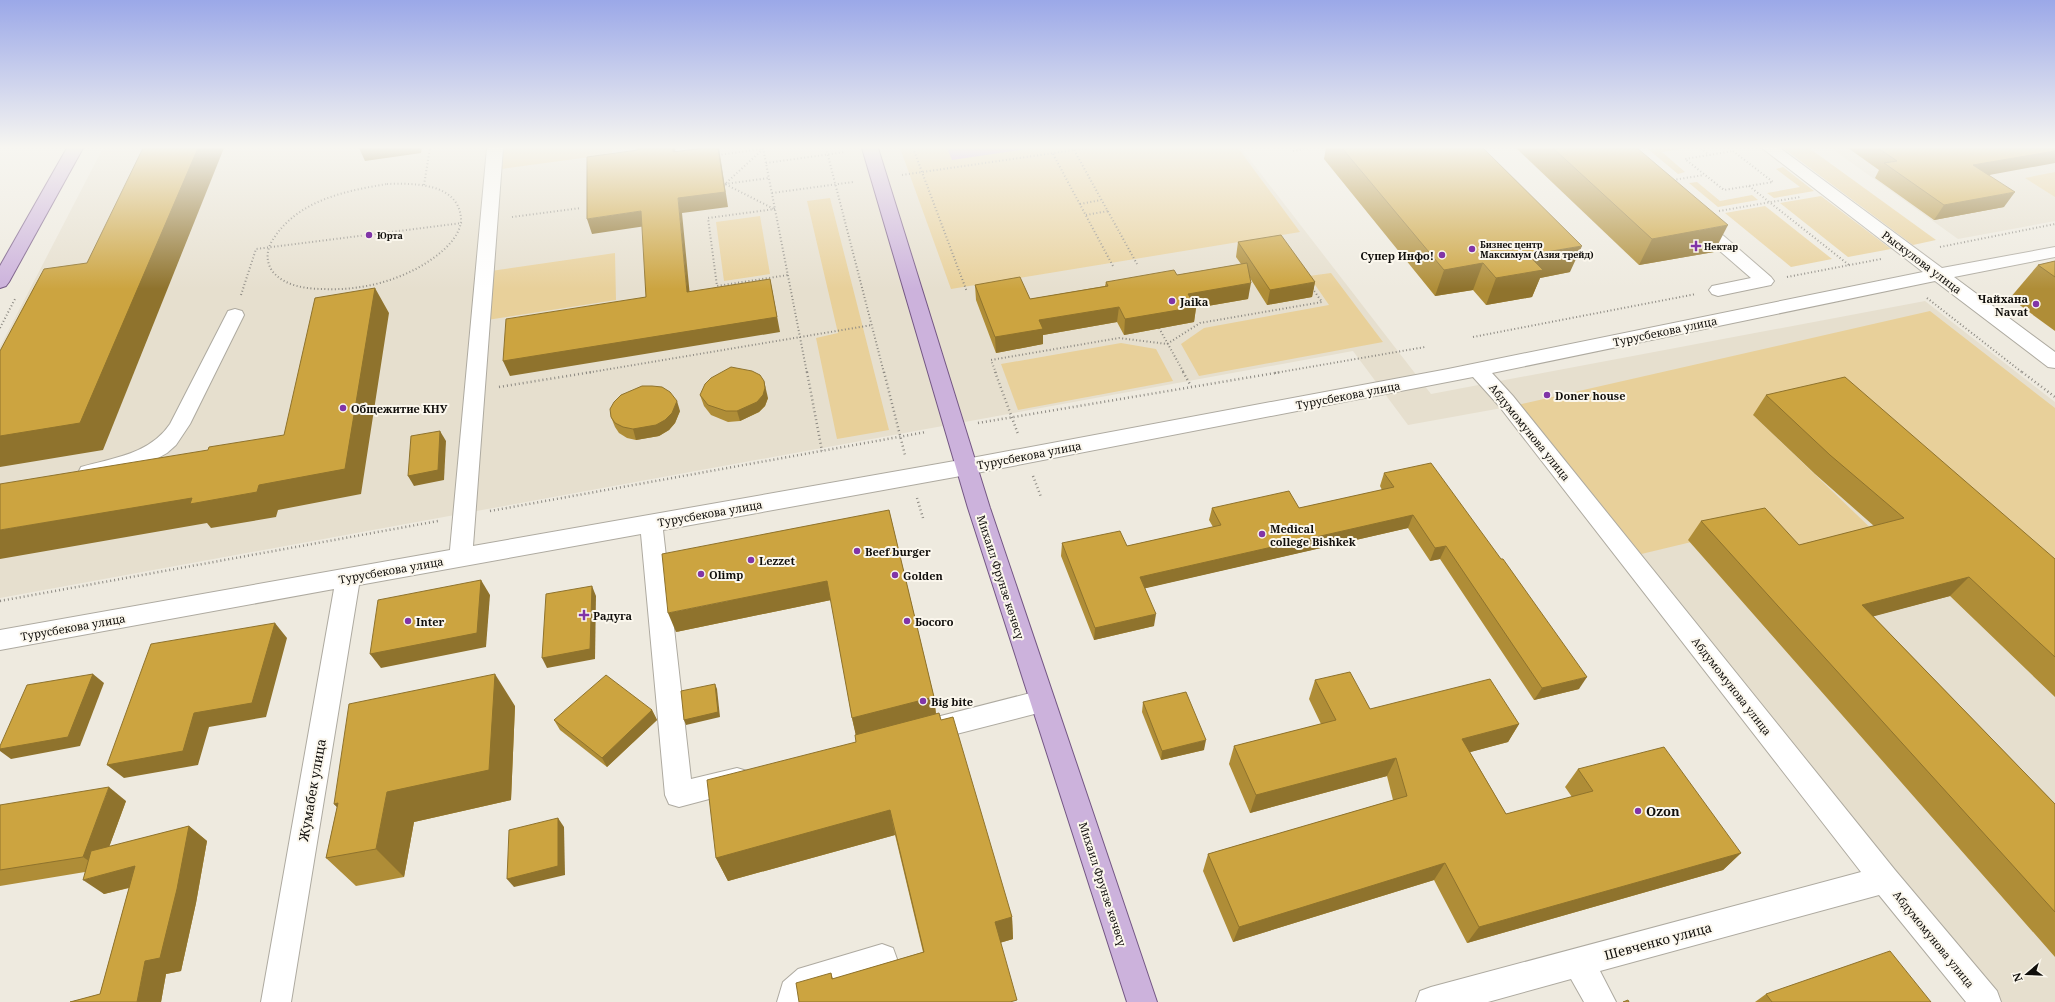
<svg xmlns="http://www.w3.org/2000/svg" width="2055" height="1002" font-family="'Noto Serif',serif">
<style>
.built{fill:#e6dfce}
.green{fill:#e8d09a}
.water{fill:#c996e7}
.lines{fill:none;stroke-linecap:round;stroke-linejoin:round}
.minor-casing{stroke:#aeaaa0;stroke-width:2}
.major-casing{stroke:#745784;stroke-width:2}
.path-far1{stroke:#8c8982;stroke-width:2;stroke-dasharray:1 2.5;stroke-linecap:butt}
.path{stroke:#8c8982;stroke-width:2.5;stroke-dasharray:1 3;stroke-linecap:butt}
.minor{fill:#fff;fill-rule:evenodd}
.major{fill:#ccb2dc;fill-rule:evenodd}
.wall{fill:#af8d37}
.shaded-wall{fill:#8f732d}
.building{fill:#cca440;stroke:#8f732d}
.poi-dot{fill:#8135a7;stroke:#fbf7ed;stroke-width:1.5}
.labels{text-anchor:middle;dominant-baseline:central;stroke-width:4;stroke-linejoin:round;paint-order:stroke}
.far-poi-label{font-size:9px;font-weight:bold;fill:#100e0b;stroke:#fbf7ed;text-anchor:start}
.poi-label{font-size:11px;font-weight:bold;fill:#100e0b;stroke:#fbf7ed;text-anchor:start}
.street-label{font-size:11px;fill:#100e0b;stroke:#fbf7ed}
.near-street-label{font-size:13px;fill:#100e0b;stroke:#fbf7ed}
.near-poi-label{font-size:13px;font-weight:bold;fill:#100e0b;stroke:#fbf7ed;text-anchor:start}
</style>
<rect width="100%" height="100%" fill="#eeeadf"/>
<g class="built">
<path d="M103,148h1138l190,246 494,-93 130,101v600h-53l-369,-446 -120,-150 -105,19 -55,-74 -1353,247v-251z"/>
<path d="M1831,148h224v73l-97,18z"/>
</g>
<g class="green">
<path d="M503,148h109v6l-111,15z"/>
<path d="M900,148h338l62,84 -349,57z"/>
<path d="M1686,148l-24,4 23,20 -7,2 -30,-25z"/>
<path d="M1783,148h26l127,92 -23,5z"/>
<path d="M1783,167l31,24 -40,7 -7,-5 33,-6 -24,-18z"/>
<path d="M2055,172v25l-30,-19z"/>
<path d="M1697,182l23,19 32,-6 6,5 -40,7 -29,-24z"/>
<path d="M1821,196l70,53 -43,8 -68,-54z"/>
<path d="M830,198l59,232 -52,9 -21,-101 22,-5 -31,-132z"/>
<path d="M1765,206l67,53 -41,8 -66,-54z"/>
<path d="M760,216l10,58 -46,7 -8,-59z"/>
<path d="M615,253l1,47 -129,20 4,-49z"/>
<path d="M1331,273l52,69 -184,34 -18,-32 23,-16 125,-23 -20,-29z"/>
<path d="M1930,311l125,97v189l-302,-182 129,124 -91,23 -41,-34 -117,28 -120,-150z"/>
<path d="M1121,343l35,6 17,32 -155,29 -17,-46z"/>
</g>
<path class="water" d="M947,148h86l-81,12z"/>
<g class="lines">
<defs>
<g id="minor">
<path d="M487,148h16l-30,398 493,-87 482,-90 475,-97 -161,-124h18l162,120 113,-21v10l-101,20 101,75v16l-7,-1 -113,-86 -443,92 21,23 382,474 102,121 4,11h-35l-87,-107 -279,76 16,31h-32l-13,-23 -83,23h-72l4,-11 11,-4 430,-115 -362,-466 -26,-29 -507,98 -303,55 28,249 46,-11 10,3 3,9 -3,9 -68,18 -10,-3 -4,-9 -24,-261 -282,51 -68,417h-30l73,-413 -334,61v-20l450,-80z"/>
<path d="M1697,217l6,1 68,59 3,4 -3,4 -53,11 -6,-2 -3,-4 3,-4 39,-8 -60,-52 -3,-4 3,-4z"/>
<path d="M235,309l7,2 2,4 -54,109 -14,21 -9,8 -16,9 -62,19 -8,-2 -3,-6 3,-6c32,-9 69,-13 89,-43l56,-109 2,-4z"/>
<path d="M1042,690l9,3 4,8 -4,8 -9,3 -117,30 -9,-3 -4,-8 4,-8 9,-3z"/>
<path d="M882,944l11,4 4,11 -4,11 -76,23 -10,9h-30l6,-20 15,-13z"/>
</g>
<g id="major">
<path d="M67,148h16l-74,134 -3,4 -6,2v-22z"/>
<path d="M862,148h16l112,360 167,494h-30l-159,-494z"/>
</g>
</defs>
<use href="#minor" class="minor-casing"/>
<use href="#major" class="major-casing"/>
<g class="path-far1">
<path d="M763,148l44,225"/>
<path d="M826,148l58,225"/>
<path d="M913,148l54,144"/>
<path d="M1701,148l8,7"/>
<path d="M763,149l-38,35 49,25"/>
<path d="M1074,150l63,114"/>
<path d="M1293,151l15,-3"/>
<path d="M1733,151l40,31 -49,8 -39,-31z"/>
<path d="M1053,154l61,114"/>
<path d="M718,155l45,-6"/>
<path d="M766,163l79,-11"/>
<path d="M902,175l186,-27"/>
<path d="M1673,180l31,-5"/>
<path d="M387,184c27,-1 71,-1 74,34 1,13 -11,27 -21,35 -32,26 -76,38 -116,36 -18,0 -39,-3 -51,-17 -7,-9 -7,-21 -1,-31 24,-40 72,-50 115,-57z"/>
<path d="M725,184l44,-6"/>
<path d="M424,185l6,-37"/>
<path d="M1749,186l100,79"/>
<path d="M772,193l81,-11"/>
<path d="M1080,204l21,-4"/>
<path d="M775,209l-67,9 9,68 71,-11"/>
<path d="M1719,211l81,-14"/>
<path d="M1086,215l22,-4"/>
<path d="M512,217l69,-9"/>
<path d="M1940,247l115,-23"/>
<path d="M1787,277l94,-18"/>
<path d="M241,295l15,-46 206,-26"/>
<path d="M1927,298l96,75"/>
<path d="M0,328l16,-31"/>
<path d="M1159,328l25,45"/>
<path d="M1473,337l223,-43"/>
<path d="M586,373l286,-48"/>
<path d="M996,373l-5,-13 128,-22 48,6 33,-21 122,-21 -10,-14"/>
<path d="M1275,373l150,-26"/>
</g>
<g class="path">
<path d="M807,372l15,79"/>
<path d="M884,372l21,83"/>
<path d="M995,372l23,62"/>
<path d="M1183,372l8,14"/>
<path d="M2022,372l33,25"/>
<path d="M499,387l93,-15"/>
<path d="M978,423l303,-51"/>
<path d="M1033,476l8,21"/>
<path d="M917,498l6,20"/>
<path d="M490,511l436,-79"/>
<path d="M0,601l438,-80"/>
</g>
<use href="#minor" class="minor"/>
<use href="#major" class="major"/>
</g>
<g class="wall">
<path d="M1326,148h157l87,124 -30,6 -8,19 -46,8 -13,-15 -38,6 -111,-137z"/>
<path d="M1516,148h121l77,104 -75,13z"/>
<path d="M1848,148h207l-66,27 15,32 -70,13 -59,-42 4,-8z"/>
<path d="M1238,242l77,40 -3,15 -45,8 -17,-27 -2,21 -52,9 -2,14 -70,13 -7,-13 -74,13v9l-47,9 -20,-53 -1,-15 55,14 75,-13 1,-4 71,-7 64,-11 -5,-7z"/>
<path d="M2055,261v70l-45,-33 28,-33z"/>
<path d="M700,395l68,3 -3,8 -6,6 -19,9 -12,1 -17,-7 -7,-9z"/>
<path d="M1766,395l289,164v138l-105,-101 -77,20 182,188v153l-367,-417 13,-19 98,24 75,-19 -59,-52 -62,-59z"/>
<path d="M680,411l-5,12 -6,7 -10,6 -23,4 -9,-2 -8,-5 -4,-6 -4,-10z"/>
<path d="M1384,473l195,216 -45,11 -94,-141 -10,2 -22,-33 -263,60 9,38 -60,14 -33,-84 1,-13 65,3 86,-19 -4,-7 3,-12h87l83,-18 -2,-4z"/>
<path d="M889,510l45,187 2,17 5,6 71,197 1,22 -214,63 32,-29 2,6 90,-27 -28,-117 -167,46 -12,-23 140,-116v-7l-4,-17 -21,-118 -155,32z"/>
<path d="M1315,680l55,29 149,15 -11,18 -38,10 36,62 66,-17 -7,-10 13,-18 163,84 -18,17 -256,73 -33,-63 -201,62 -30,-71 5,-17 185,-54 -6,-24 -137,37 -21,-49 5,-18 87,-22 -12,-25z"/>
<path d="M1143,702l61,48 -43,10 -19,-48z"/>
<path d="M515,706l-4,94 -97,22 -10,55 -48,9 -30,-28 11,-51 -3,-3z"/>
<path d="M652,710l5,10 -50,47 -47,-37 -6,-10z"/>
<path d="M126,801l-17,46 80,-21 18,15 -11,62 -15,68 -15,3 -5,28h-91l30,-8 29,-106 -25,6 -19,-22 -85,14v-81z"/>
<path d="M1766,994l165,8h-176z"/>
</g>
<g class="shaded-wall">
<path d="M198,148h26l-121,302 -103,17v-31z"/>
<path d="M359,148h63l-1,5 -56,8z"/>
<path d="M673,148h2l2,19 -4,-15z"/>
<path d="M719,148l2,13 7,46 -46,6 9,94 -4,-15 -9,-94z"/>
<path d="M2055,151v12l-93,17 11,-15z"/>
<path d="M2015,192l-11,15 -70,13 10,-15z"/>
<path d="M641,211l5,15 -54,8 -5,-15z"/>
<path d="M1728,225l-14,27 -75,13 13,-26z"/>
<path d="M1582,246l-12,26 -30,6 -8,19 -46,8 10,-27 32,-23z"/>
<path d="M1483,263l-10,27 -38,6 9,-26z"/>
<path d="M770,279l10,53 -270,44 -7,-15z"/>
<path d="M1315,282l-3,15 -45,8 3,-15z"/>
<path d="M1251,283l-3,16 -52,9 -2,14 -70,13 1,-16 63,-25z"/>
<path d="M375,288l14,25 -28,181 -83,16 -2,7 -65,11 -4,-5 -207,36v-29l259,-45z"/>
<path d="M1119,307l-2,15 -74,13v9l-47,9 -1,-16 44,-17z"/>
<path d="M764,381l4,17 -3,8 -6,6 -19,9 -3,-10z"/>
<path d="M677,401l3,10 -5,12 -6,7 -10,6 -23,4 -3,-11z"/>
<path d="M440,431l6,10 -2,39 -30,6 -6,-10z"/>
<path d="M1413,515l-5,13 -270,62 2,-13z"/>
<path d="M1446,546l-6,13 -10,2 5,-13z"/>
<path d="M1969,577l-19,19 -105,28 17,-19z"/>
<path d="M481,580l9,15 -4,52 -105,21 -11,-14z"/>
<path d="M827,581l4,19 -155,32 -8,-19z"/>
<path d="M592,586l4,10 -1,63 -48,9 -5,-10z"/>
<path d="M1156,614l-2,12 -60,14 1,-12z"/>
<path d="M275,623l12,15 -21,79 -57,10 -11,38 -74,13 -17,-13 87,-52z"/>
<path d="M93,674l11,9 -24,63 -69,13 -11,-8v-2z"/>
<path d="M495,674l20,32 -4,94 -97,22 -10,55 -28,-28 11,-57z"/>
<path d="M1587,677l-8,12 -45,11 8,-12z"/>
<path d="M715,684l2,5 3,28 -34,8 -2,-5z"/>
<path d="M934,697l2,18 -80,21 -4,-18z"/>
<path d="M652,710l5,10 -50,47 -5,-9z"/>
<path d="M1519,724l-11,18 -56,15 10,-18z"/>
<path d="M1206,740l-2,10 -43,10 1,-9z"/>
<path d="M1396,758l-9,18 -137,37 6,-18z"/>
<path d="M109,787l17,14 -25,68 -18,-12z"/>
<path d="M338,803l24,30 -28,-29z"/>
<path d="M890,810l5,25 -167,46 -12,-23z"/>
<path d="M558,818l6,9 1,48 -51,12 -7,-8z"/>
<path d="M189,826l18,15 -11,62 -15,68 -15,3 -5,28h-24l8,-41z"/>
<path d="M1741,853l-18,17 -256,73 12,-16z"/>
<path d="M1445,863l-11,17 -201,62 6,-15z"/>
<path d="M135,866l20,15 -51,13 -21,-14z"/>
<path d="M1012,917l1,22 -17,5 -1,-22z"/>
</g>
<g class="building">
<path d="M143,148h55l-118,275 -80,13v-85l44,-82 43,-6z"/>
<path d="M638,148h35v4l31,-4h14l7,44 -47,6 9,94 83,-13 7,38 -274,44 3,-42 140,-22 -5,-86 -54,8v-62l51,-7z"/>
<path d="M1342,148h141l99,98 -54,9 15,15 -47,8 -13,-15 -39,7z"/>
<path d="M1553,148h84l91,77 -76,14z"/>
<path d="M1878,148h177v3l-82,14 42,27 -71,13 -60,-42 13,-2z"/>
<path d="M1281,235l34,47 -45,8 -32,-48z"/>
<path d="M2055,261v16l-17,-12z"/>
<path d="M1247,263l4,20 -63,11 8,13 -71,12 -6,-12 -80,13 4,9 -48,8 -20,-52 45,-8 10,22 78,-13 -2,-4 68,-12 3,5z"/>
<path d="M375,288l-30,181 -86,16 -2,7 -67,12 2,-6 -192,32v-46l208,-34 1,-3 75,-12 31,-137z"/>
<path d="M731,367l21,4 8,4 4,6 1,7 -2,7 -6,7 -20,9h-11l-18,-6 -8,-10 5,-11 6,-6z"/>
<path d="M1845,377l210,182v98l-86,-80 -107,28 193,199v108l-354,-391 64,-13 34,37 105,-27 -74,-63 -64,-60z"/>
<path d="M642,386h10l10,1 8,5 7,9 -5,12 -7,7 -9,5 -23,4 -10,-2 -8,-4 -4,-6 -1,-8 4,-7 7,-7z"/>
<path d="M440,431l-2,39 -30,6 3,-40z"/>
<path d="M1431,463l70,96h2l84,118 -45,11 -96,-142 -11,2 -22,-33 -273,62 16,37 -61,14 -33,-85 58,-12 7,15 94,-21 -9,-17 77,-17 10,17 95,-21 -10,-14z"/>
<path d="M889,510l45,187 -82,21 -25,-137 -159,32 -6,-59z"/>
<path d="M481,580l-4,53 -107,21 8,-54z"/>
<path d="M592,586l-2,63 -48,9 4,-64z"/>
<path d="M275,623l-23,80 -58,10 -11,38 -76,14 44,-121z"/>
<path d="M1350,672l20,37 120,-30 29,45 -57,15 44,75 87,-23 -15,-22 86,-22 77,106 -262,74 -34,-64 -206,64 -31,-73 199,-58 -11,-38 -140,37 -22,-49 102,-26 -21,-40z"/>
<path d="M93,674l-25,63 -68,12v-3l27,-61z"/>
<path d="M495,674l-6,96 -102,22 -11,57 -50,9 12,-55 -4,1 15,-100z"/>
<path d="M606,675l46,35 -50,48 -48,-38z"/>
<path d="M715,684l3,28 -34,8 -3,-29z"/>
<path d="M1186,692l20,48 -44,11 -19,-49z"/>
<path d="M939,713l2,7 12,-3 59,200 -17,5 22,78 -7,2h-211l-3,-19 35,-10 1,6 92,-27 -34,-142 -174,48 -9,-78 149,-38 -1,-7z"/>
<path d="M109,787l-26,70 -83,13v-65z"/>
<path d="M558,818v48l-51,13 2,-49z"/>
<path d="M189,826l-12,63 -17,69 -15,3 -8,41h-67l30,-8 35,-128 -52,14 8,-29z"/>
<path d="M1890,951l41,51h-159l-6,-8z"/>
<path d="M1628,1000l1,2h-6z"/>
</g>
<linearGradient id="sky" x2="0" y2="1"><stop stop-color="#9ba8e8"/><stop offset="0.51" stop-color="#f7f6f1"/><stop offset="1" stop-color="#f7f6f1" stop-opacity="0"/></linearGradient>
<rect width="2055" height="289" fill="url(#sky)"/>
<g class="poi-dot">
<circle cx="369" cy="235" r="4"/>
<path d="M1694 240h4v4h4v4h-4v4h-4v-4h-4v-4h4z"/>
<circle cx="1472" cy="249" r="4"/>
<circle cx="1442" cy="255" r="4"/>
<circle cx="1172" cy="301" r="4"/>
<circle cx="2036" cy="304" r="4"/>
<circle cx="1547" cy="395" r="4"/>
<circle cx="343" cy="408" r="4"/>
<circle cx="1262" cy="534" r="4"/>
<circle cx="857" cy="551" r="4"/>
<circle cx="751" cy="560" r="4"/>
<circle cx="701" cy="574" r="4"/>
<circle cx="895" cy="575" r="4"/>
<path d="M582 609h4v4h4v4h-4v4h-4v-4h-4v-4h4z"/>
<circle cx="408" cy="621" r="4"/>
<circle cx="907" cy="621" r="4"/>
<circle cx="923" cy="701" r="4"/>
<circle cx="1638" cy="811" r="4"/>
</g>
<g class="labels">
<g class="far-poi-label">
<text x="377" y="235">Юрта</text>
<text x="1480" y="244">Бизнес центр<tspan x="1480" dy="10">Максимум (Азия трейд)</tspan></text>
<text x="1704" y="246">Нектар</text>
</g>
<g class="poi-label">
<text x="1434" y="255" text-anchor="end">Супер Инфо!</text>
<text x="2028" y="298" text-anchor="end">Чайхана<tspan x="2028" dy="13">Navat</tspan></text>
<text x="1180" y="301">Jaika</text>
<text x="1555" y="395">Doner house</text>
<text x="351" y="408">Общежитие КНУ</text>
<text x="1270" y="528">Medical<tspan x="1270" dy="13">college Bishkek</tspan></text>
<text x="865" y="551">Beef burger</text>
<text x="759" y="560">Lezzet</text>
<text x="709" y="574">Olimp</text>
<text x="903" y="575">Golden</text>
<text x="593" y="615">Радуга</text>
<text x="416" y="621">Inter</text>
<text x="915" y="621">Босого</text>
<text x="931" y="701">Big bite</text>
</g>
<g class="street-label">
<text transform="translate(1922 262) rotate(37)">Рыскулова улица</text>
<text transform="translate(1665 331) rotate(-12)">Турусбекова улица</text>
<text transform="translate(1348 395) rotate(-11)">Турусбекова улица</text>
<text transform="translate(1530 432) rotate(51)">Абдумомунова улица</text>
<text transform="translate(1029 455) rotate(-11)">Турусбекова улица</text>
<text transform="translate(710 513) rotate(-10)">Турусбекова улица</text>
<text transform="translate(391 570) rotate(-10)">Турусбекова улица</text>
<text transform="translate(1001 577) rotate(72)">Михаил Фрунзе көчөсү</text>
<text transform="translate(73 627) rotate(-10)">Турусбекова улица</text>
<text transform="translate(1732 686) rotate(52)">Абдумомунова улица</text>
<text transform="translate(1103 884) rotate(72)">Михаил Фрунзе көчөсү</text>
<text transform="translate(1934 939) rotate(51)">Абдумомунова улица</text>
</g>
<g class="near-street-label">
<text transform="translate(312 790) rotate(-80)">Жумабек улица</text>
<text transform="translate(1658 941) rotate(-15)">Шевченко улица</text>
</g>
<g class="near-poi-label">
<text x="1646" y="811">Ozon</text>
</g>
</g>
<g transform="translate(2027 974) rotate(251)" stroke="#fbf7ed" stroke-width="3" paint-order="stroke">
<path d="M0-3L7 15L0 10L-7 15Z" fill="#100e0b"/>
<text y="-6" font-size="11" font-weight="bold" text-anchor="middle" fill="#100e0b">N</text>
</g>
</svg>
